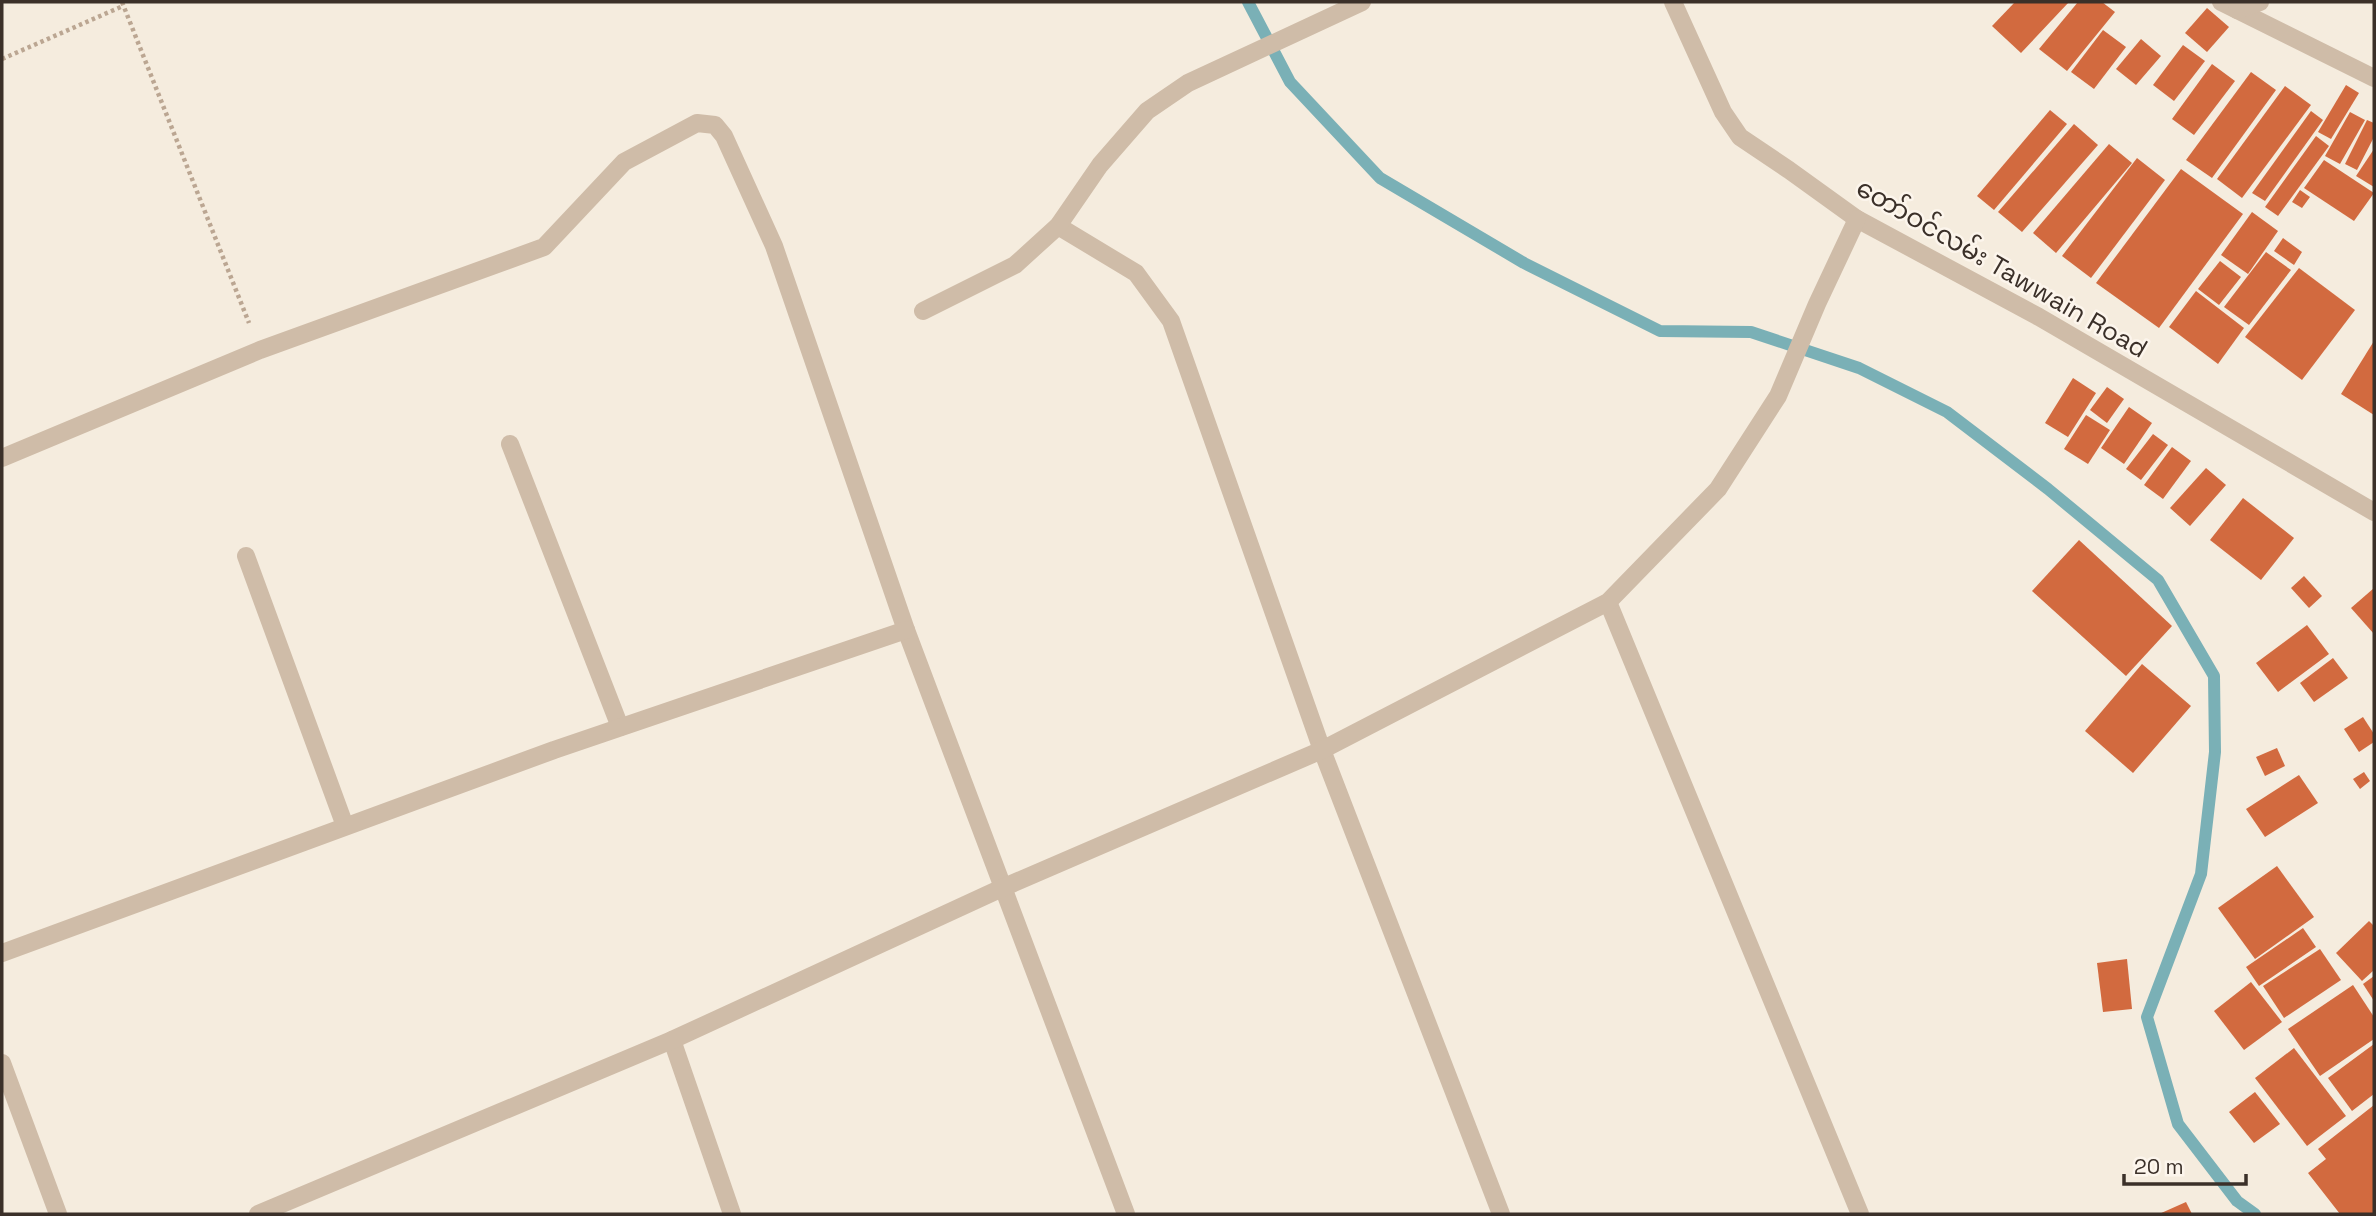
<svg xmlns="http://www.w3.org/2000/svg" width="2376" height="1216" font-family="'Space Grotesk','Noto Sans Myanmar',sans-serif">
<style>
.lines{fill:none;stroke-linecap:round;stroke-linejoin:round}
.stream{stroke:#7ab0b6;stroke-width:12}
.building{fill:#d26a3f}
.path{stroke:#bba692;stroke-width:4.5;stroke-dasharray:3.5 3.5;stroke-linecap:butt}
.minor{stroke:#cfbca8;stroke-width:18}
.labels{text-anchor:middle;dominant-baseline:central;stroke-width:5;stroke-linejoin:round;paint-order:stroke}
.street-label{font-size:26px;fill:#3b3029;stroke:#fcf5ec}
</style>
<rect width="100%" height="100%" fill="#f5ecde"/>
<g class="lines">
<path class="stream" d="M1248,2l42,80 90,96 144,85 136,68 91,1 108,36 88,44 101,77 110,91 56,96 1,76 -14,122 -54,143 31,107 59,77 18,13"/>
</g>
<g class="building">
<path d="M2015,2h54l-48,51 -29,-27z"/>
<path d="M2078,2h24l13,10 -48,59 -28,-22z"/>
<path d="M2207,8l22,19 -22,25 -22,-19z"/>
<path d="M2103,30l23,17 -32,42 -23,-17z"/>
<path d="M2141,39l20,17 -25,29 -20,-16z"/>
<path d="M2183,45l22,16 -31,40 -21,-16z"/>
<path d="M2212,64l23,17 -41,54 -22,-16z"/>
<path d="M2251,72l25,18 -64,88 -26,-18z"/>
<path d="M2346,85l13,8 -28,46 -13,-7z"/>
<path d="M2285,86l26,19 -69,93 -25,-19z"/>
<path d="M2050,110l17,14 -73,86 -17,-14z"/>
<path d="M2311,111l12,9 -58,81 -13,-8z"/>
<path d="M2350,112l15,8 -25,44 -15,-8z"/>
<path d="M2367,120l7,3v14l-17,33 -12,-6z"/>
<path d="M2074,124l24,21 -76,87 -24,-20z"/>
<path d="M2316,136l13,10 -51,70 -13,-9z"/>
<path d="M2109,144l23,19 -76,90 -23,-20z"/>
<path d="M2374,149v38l-18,-11z"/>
<path d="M2137,158l28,22 -74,98 -29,-22z"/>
<path d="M2324,160l50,33 -20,28 -50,-33z"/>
<path d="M2181,169l62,45 -84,114 -63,-45z"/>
<path d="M2300,190l10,7 -8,11 -10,-6z"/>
<path d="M2252,212l26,19 -30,43 -27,-19z"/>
<path d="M2283,238l19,14 -8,13 -20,-14z"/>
<path d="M2266,252l25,18 -42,55 -25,-18z"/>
<path d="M2220,261l21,16 -22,28 -21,-16z"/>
<path d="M2299,268l56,42 -53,70 -57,-43z"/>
<path d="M2196,291l48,37 -26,36 -49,-37z"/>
<path d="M2374,341v74l-33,-21z"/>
<path d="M2073,378l23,15 -28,44 -23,-14z"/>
<path d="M2107,387l17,12 -17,24 -17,-13z"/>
<path d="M2129,407l23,16 -28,41 -23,-16z"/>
<path d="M2086,415l24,15 -22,34 -24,-15z"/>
<path d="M2153,434l15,11 -27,35 -15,-11z"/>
<path d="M2172,447l19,14 -28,38 -19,-14z"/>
<path d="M2206,468l20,17 -36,41 -20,-18z"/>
<path d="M2243,498l51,40 -33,42 -51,-40z"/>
<path d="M2079,540l93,86 -46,50 -94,-85z"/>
<path d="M2304,576l18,20 -13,12 -18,-20z"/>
<path d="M2374,588v46l-23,-26z"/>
<path d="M2307,625l22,29 -51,38 -22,-29z"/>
<path d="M2333,658l15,20 -34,24 -14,-19z"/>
<path d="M2142,664l49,42 -58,67 -48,-42z"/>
<path d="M2363,717l11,17v8l-15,10 -15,-23z"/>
<path d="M2277,748l8,18 -20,10 -9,-19z"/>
<path d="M2364,772l6,9 -10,8 -7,-10z"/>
<path d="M2299,775l19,28 -53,34 -19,-28z"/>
<path d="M2277,866l37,51 -59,42 -37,-51z"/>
<path d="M2369,921l5,5v44l-12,11 -26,-28z"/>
<path d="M2303,928l13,19 -57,39 -13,-19z"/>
<path d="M2320,949l21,31 -57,38 -21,-32z"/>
<path d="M2127,959l5,50 -29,3 -6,-49z"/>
<path d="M2374,976v25l-11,-17z"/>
<path d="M2251,982l31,40 -38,28 -30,-39z"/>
<path d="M2353,985l21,32v22l-54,37 -32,-47z"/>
<path d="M2374,1044v50l-22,17 -24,-33z"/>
<path d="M2294,1048l52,68 -39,30 -52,-68z"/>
<path d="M2255,1092l25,32 -26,19 -25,-31z"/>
<path d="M2374,1105v109h-34l-32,-41 18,-14 -8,-10z"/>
<path d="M2186,1202l6,12h-33z"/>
</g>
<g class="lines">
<g class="path">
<path d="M122,2l127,321"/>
<path d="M2,59l121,-53"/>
</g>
<g class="minor">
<path d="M1673,2l50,110 17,25 49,33 68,49 182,98 335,195"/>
<path d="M2221,2l153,76"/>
<path d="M2237,10l23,-8"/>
<path d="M1058,226l78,47 35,48 151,429 179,464"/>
<path d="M923,311l92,-46 43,-39 42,-61 47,-54 41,-28 174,-81"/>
<path d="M510,444l110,283"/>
<path d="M2,458l258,-108 284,-103 80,-85 73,-39 18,2 9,11 50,110 132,384 220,584"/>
<path d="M246,556l99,270"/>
<path d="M1608,602l252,612"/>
<path d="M2,953l552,-203 352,-120"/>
<path d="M672,1040l60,174"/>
<path d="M2,1063l56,151"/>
<path d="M258,1214l414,-174 330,-152 320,-138 286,-148 110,-113 60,-93 39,-92 40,-85"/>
</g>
</g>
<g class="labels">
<g class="street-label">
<text transform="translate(2002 268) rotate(30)">တော်ဝင်လမ်း Tawwain Road</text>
</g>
</g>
<rect width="2376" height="1216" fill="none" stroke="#3b3029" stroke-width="7"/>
<path d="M2124 1174v10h122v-10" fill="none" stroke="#3b3029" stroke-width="3.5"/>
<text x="2134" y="1174" font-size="21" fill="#3b3029" stroke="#fcf5ec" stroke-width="5" paint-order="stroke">20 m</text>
</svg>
